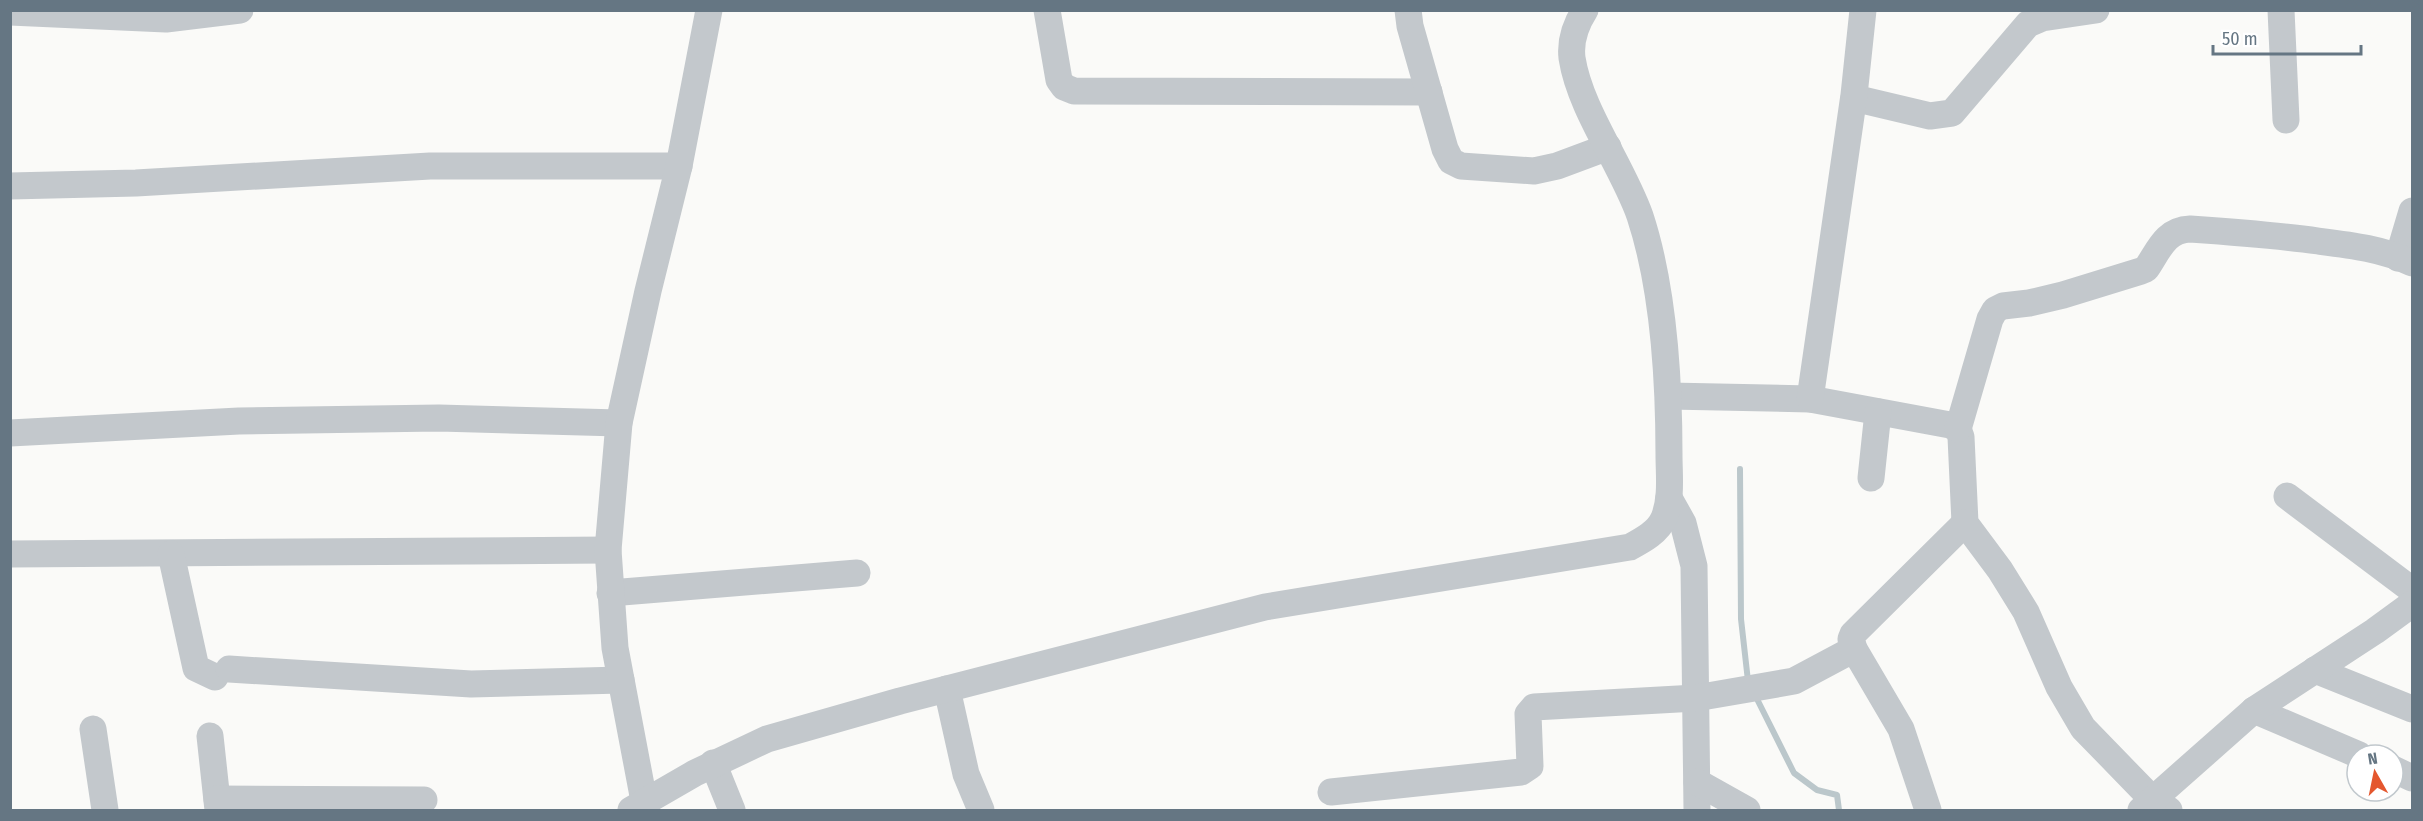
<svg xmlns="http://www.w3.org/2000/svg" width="2423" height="821" font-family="'Fira Sans Condensed',sans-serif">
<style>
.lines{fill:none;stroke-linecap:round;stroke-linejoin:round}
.stream{stroke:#bbc7cb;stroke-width:6}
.minor{stroke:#c3c8cc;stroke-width:27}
</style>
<rect width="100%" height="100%" fill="#fafaf8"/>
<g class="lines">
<g class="stream">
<path d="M1740,469l1,150 7,62"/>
<path d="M1755,695l39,78 23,17 20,5 2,15"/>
</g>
<g class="minor">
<path d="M1047,10l12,70 5,7 10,4 355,1"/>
<path d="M1408,10l2,16 35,123 6,12 10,5 73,5 23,-5 51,-19"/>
<path d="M2281,10l5,110"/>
<path d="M10,12l156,7 74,-9"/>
<path d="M1854,98l76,18 22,-3 76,-89 14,-6 54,-8"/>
<path d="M10,186l126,-3 294,-17h249"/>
<path d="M2398,258l14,-47"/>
<path d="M1669,396l141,3 140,26 8,4 3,8 4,86 35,47 26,42 33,75 24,41 69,71 17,11"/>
<path d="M1810,399l44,-304 9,-85"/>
<path d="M1958,429l32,-110 5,-9 8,-4 26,-3 34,-8 78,-24 5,-2c13,-19 19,-39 44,-40 43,3 86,6 128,12 32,4 66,8 94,22"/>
<path d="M10,433l229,-12 200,-3 180,5"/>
<path d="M1871,478l7,-66"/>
<path d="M2287,496l125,94"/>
<path d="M1669,498l14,25 11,43 3,244"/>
<path d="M10,554l598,-4"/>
<path d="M171,554l25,114 19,9"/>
<path d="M610,593l247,-20"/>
<path d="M229,669l242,15 150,-4"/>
<path d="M2315,670l97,39"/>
<path d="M947,689l19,85 15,36"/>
<path d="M2254,710l105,45"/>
<path d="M93,729l12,81"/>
<path d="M210,736l8,74"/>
<path d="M713,763l19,47"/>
<path d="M2393,769l19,9"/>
<path d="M1697,782l50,28"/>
<path d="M1331,792l190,-20 9,-6 -2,-52 6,-7 162,-9 98,-17 60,-32"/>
<path d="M217,799l207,1"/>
<path d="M644,801l-29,-153 -7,-98 11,-127 29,-132 31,-125 30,-156"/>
<path d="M631,810l64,-37 72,-34 133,-38 365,-94 365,-60c13,-7 28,-15 34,-29 8,-20 5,-43 5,-63 0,-76 -5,-166 -29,-239 -18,-51 -60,-106 -68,-158 -2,-17 4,-34 13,-48"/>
<path d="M1928,810l-27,-81 -47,-80 -3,-10 2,-5 112,-111"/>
<path d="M2141,810l113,-100 121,-79 37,-27"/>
</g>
</g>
<rect width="2423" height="821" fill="none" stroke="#657683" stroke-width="24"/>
<g transform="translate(2375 773) rotate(351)"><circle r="28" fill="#ffffff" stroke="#c1c8cd" stroke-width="1.5"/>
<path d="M0-4.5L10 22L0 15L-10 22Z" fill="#e4572e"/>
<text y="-9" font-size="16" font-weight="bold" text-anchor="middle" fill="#657683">N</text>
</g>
<path d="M2213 45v9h148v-9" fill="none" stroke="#657683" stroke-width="3"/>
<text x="2222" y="45" font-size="18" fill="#657683" stroke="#ffffff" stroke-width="4.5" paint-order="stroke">50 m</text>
</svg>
